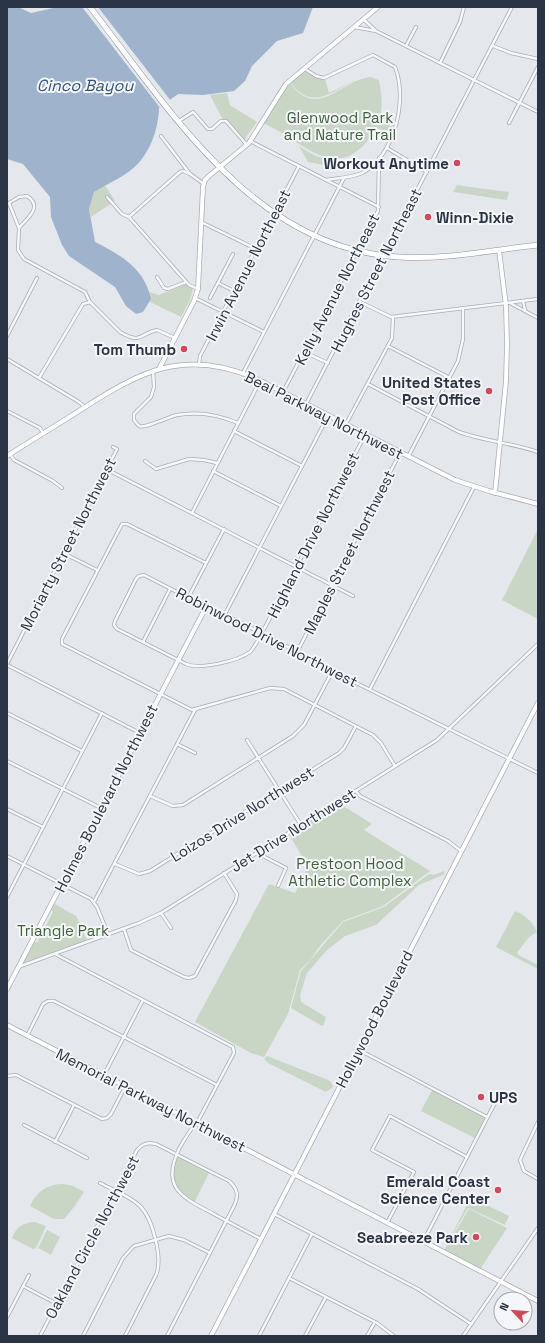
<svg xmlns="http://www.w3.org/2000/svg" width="545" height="1343" font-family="'Space Grotesk',sans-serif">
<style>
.green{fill:#c9d6c5}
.water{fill:#9fb4cc}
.pier{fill:#e4e7ec}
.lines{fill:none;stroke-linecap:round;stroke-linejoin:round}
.street-casing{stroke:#a9aeb7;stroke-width:4}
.secondary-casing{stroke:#a9aeb7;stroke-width:5.5}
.highway-casing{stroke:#8b94a3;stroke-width:6}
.street{stroke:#f7f8fa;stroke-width:2.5}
.secondary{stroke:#fff;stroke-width:4}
.highway{stroke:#fff;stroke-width:5}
.poi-dot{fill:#d1495b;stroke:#f4f6f9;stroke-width:1.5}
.labels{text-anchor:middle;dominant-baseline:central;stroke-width:4;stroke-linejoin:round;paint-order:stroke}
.park-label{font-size:15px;fill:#3f6138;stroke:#f4f6f9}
.poi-label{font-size:15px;font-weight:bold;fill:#2b3445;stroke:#f4f6f9;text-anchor:end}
.street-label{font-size:15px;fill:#2b3445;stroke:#f4f6f9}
.water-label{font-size:16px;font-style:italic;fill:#34527a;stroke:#f4f6f9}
</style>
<rect width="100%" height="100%" fill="#e4e7ec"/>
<g class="green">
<path d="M304,71l14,7 7,1 4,14 26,-13c-24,13 -44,31 -65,2z"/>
<path d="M370,77l9,3c3,16 4,27 0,42l14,5 -3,6 -13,-5c-40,62 -70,14 -114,-5l26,-41c29,39 50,-1 81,-5z"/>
<path d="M227,93l3,12 27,17 -13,18 -15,-18 -6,-2 -13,-25z"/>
<path d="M299,146c15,10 21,14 39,13l-14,6 -16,-3z"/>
<path d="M105,185l10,16 -24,16 -2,-8 5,-18z"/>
<path d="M457,185l6,1 46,6 -2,8 -54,-8z"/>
<path d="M186,284l7,5 -3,11 -9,17 -31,-15 -1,-10 10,3z"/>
<path d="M537,531l1,1v87l-36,-19z"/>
<path d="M337,802l35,22 -8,6 66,41 -47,35 -40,15 -24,26 -8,12 -11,11 -12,44 -24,43 -13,-4 -56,-31 74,-138 26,9 13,-27 -20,-33z"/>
<path d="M444,871l1,3 -26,11 -43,40 -31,11 -18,14 -20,23 -7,22 1,7 25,15 -2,7 -2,2 -31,-18 10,-37 42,-49 41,-15 45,-33 5,1z"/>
<path d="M53,903l23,13 11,24 -65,23 12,-22 3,2 15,-29 1,-3 -3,-1z"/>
<path d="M515,911c10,4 18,11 22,21l-8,5 -12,16 3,3 18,9v4l-42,-22z"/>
<path d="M267,1056l61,24 3,2 2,5 -7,5 -58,-29 -4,-4z"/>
<path d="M432,1090l53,28 -10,20 -54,-27z"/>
<path d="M178,1157l31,16 -15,30c-15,-9 -29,-29 -16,-46z"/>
<path d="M63,1184l10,2 11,6 -10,15 -10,12h-10l-24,-13c6,-14 17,-22 33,-22z"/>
<path d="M471,1197l38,19 -4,9 -37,-17 -20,34z"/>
<path d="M469,1209l38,19 -28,43 -36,-19z"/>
<path d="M35,1222l11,4 -10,22 -3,1 -21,-11c4,-11 12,-16 23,-16z"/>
<path d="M47,1230l13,7 -9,18 -13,-7z"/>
</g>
<path class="water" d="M7,7h11l13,6 27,-6h255l-10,26 -26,8 -25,25 -7,15 -11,10 -31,4 -25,-1 -19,14c-1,25 -11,51 -32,65 -10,7 -22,12 -33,19l-5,17 6,33c26,13 50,27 56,57l-8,13 -7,2 -10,-8 -11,-19 -46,-31 -7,-11 -11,-28 -1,-20 -27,-33 -16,-5z"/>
<path class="pier" d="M82,7h16l73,94 -10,8z"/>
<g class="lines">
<defs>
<g id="street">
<path d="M354,27l22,4 -13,-12"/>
<path d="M376,31l162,81"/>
<path d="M406,46l10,-19"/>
<path d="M493,46l18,7 27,6"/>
<path d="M440,63l20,-41 4,-15"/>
<path d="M305,69l11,7 8,2 49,-23 22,12c13,32 0,89 -33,106 -11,5 -25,5 -36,7"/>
<path d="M179,121l14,-9 15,17h4l9,-8h5l21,24"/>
<path d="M509,123l29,-56"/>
<path d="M161,136l29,38 14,10"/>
<path d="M250,141l129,66"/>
<path d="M387,148l40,24"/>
<path d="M107,197l15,17 7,3"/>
<path d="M129,217l60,68 9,4"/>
<path d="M129,217l51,-45 3,-1 7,3"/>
<path d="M201,222l55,27"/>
<path d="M19,228l-10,-25 10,-6 8,-1c17,11 -1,23 -8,32l-1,22 6,9 61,33 5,10 30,30c22,13 20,1 37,-2l18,8"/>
<path d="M157,277l7,11 4,1 18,-7"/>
<path d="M218,283l16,8"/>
<path d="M195,298l69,34"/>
<path d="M210,298l23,-44"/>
<path d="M523,301l2,9"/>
<path d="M360,302l31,15 147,-18"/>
<path d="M510,303l28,15"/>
<path d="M7,336l30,-58"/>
<path d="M388,346l62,32"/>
<path d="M304,352l24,11"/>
<path d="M7,359l72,43 6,5"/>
<path d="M199,364l1,-8 99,-190"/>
<path d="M153,371l1,16 -3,10 -17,17v6l5,6c6,3 29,-9 38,-11 21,-4 42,0 61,8"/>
<path d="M243,373l101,-195"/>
<path d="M39,378l44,-74 7,-2"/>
<path d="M368,384l91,48c25,9 53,11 79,20"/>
<path d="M283,392l95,-181 1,-53"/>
<path d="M306,404l206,-397"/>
<path d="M7,411l33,17 3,5"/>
<path d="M346,424l46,-86 1,-21"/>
<path d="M234,431l68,35"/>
<path d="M365,435l-103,198c-4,7 -7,14 -12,19 -12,9 -50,18 -64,12l-69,-35 -3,-4 1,-4 21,-42 3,-3 5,-1 60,31 24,10c38,20 77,39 114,60l196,97"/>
<path d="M10,454l4,6 39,21 9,7"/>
<path d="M408,457l50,-96 5,-22v-31"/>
<path d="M145,461l11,8 33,-10 15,1 13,3"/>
<path d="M106,469l247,127"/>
<path d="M213,471l68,35"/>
<path d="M192,513l68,-132"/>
<path d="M63,553l34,17"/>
<path d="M206,563l-79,-39h-5l-60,115v5l130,66 78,-22 14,1 89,46 8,8 14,23"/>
<path d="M188,598l36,-69"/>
<path d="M225,614l103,-198"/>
<path d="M143,642l27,-53"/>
<path d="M297,652l103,-199"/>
<path d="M7,664l110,-215 -4,-2"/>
<path d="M7,665l133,68"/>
<path d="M370,689l104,-202"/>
<path d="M7,713l75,38"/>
<path d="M247,740l54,85"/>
<path d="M177,744l18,9"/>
<path d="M7,761l94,47"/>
<path d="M356,791l4,5 88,45 13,10"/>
<path d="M150,796l23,10 10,-1 110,-69 11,-11 29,-55"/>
<path d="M7,809l36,18"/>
<path d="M257,853l29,15 -8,18"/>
<path d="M7,856l84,43 6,8 11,27"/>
<path d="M115,864l24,10 11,-3 189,-118 5,-5 12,-22"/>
<path d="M7,897l95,-184"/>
<path d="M94,902l101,-192"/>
<path d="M161,913l10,15"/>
<path d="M124,929l7,21 53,27 5,1 6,-2 41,-76 1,-6 -13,-21"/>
<path d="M55,954l178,93 1,6 -37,70"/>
<path d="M18,967l121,-44 22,-10 276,-173 101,-96"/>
<path d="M27,1036l16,-32 5,-3h6l163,84"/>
<path d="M359,1050l128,67"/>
<path d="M104,1075l39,-75"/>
<path d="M7,1076l9,-1 86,44 5,-1 4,-4 14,-27"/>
<path d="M538,1122l-18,38 4,11 14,8"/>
<path d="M196,1123c-7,8 -12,17 -17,26 -18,38 2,48 33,64 16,9 32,17 49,26"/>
<path d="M24,1125l63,33"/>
<path d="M55,1142l19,-37"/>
<path d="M100,1183c13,7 30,13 40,23 13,13 23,53 16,69l-31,61"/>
<path d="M274,1214l144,75 53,35"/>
<path d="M387,1223l27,-51 -42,-22 18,-34 77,41"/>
<path d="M423,1242l76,-147"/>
<path d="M289,1278l88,45 17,13"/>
<path d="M23,1286l34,18"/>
<path d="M7,1317l22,-42"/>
<path d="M40,1336l97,-186c5,-6 10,-8 19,-6l73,37c9,8 10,15 5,25l-67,130"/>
<path d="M83,1336l40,-78 11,-12 35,-10 15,4 26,13"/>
<path d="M259,1336l53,-102"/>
<path d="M305,1336l21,-39"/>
<path d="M367,1336l8,-14"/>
<path d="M463,1336l75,-108"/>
</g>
<g id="secondary">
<path d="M159,369l35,-68 4,-12 5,-102 2,-7 4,-4 40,-33 37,-59 92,-77"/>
<path d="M7,456c25,-16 50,-31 75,-47 59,-38 102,-61 173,-31l200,102 34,11 49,13"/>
<path d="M495,493l11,-112 1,-37 -1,-38 -7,-56"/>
<path d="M7,989l199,-382"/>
<path d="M7,1025l531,276"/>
<path d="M211,1336l327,-633"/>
</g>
<path id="highway" d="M90,7c80,103 164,242 309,250 46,3 93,-7 139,-12"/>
</defs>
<use href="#street" class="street-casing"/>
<use href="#secondary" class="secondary-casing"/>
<use href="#highway" class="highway-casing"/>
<use href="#street" class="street"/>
<use href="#secondary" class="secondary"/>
<use href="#highway" class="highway"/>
</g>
<g class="poi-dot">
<circle cx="457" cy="163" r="4"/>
<circle cx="428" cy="217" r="4"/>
<circle cx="184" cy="349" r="4"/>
<circle cx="489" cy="391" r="4"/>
<circle cx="481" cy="1097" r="4"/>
<circle cx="498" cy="1190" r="4"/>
<circle cx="476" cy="1237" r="4"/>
</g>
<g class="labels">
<g class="park-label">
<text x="340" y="117">Glenwood Park<tspan x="340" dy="17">and Nature Trail</tspan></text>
<text x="350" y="863">Prestoon Hood<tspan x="350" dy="17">Athletic Complex</tspan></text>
<text x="63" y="930">Triangle Park</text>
</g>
<g class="poi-label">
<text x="449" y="163">Workout Anytime</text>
<text x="436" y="217" text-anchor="start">Winn-Dixie</text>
<text x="176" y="349">Tom Thumb</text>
<text x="481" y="382">United States<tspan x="481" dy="17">Post Office</tspan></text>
<text x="489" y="1097" text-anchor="start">UPS</text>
<text x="490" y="1181">Emerald Coast<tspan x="490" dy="17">Science Center</tspan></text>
<text x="468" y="1237">Seabreeze Park</text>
</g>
<g class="street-label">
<text transform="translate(248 265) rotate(-63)">Irwin Avenue Northeast</text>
<text transform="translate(376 270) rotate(-63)">Hughes Street Northeast</text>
<text transform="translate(337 289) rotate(-63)">Kelly Avenue Northeast</text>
<text transform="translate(324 415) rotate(27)">Beal Parkway Northwest</text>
<text transform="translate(313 535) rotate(-63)">Highland Drive Northwest</text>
<text transform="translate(68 544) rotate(-63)">Moriarty Street Northwest</text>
<text transform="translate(349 552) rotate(-63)">Maples Street Northwest</text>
<text transform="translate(267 637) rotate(27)">Robinwood Drive Northwest</text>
<text transform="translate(106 798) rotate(-63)">Holmes Boulevard Northwest</text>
<text transform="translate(242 814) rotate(-32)">Loizos Drive Northwest</text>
<text transform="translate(293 830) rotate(-32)">Jet Drive Northwest</text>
<text transform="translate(374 1019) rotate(-63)">Hollywood Boulevard</text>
<text transform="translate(151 1100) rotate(27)">Memorial Parkway Northwest</text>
<text transform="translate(92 1237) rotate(-62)">Oakland Circle Northwest</text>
</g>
<g class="water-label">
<text x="85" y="85">Cinco Bayou</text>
</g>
</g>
<rect width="545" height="1343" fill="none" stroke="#2b3445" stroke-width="16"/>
<g transform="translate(513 1311) rotate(296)"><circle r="19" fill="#f4f6f9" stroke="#a4a8b1"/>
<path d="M0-3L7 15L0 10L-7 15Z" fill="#d1495b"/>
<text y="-6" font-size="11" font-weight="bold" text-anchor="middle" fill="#2b3445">N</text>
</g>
</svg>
